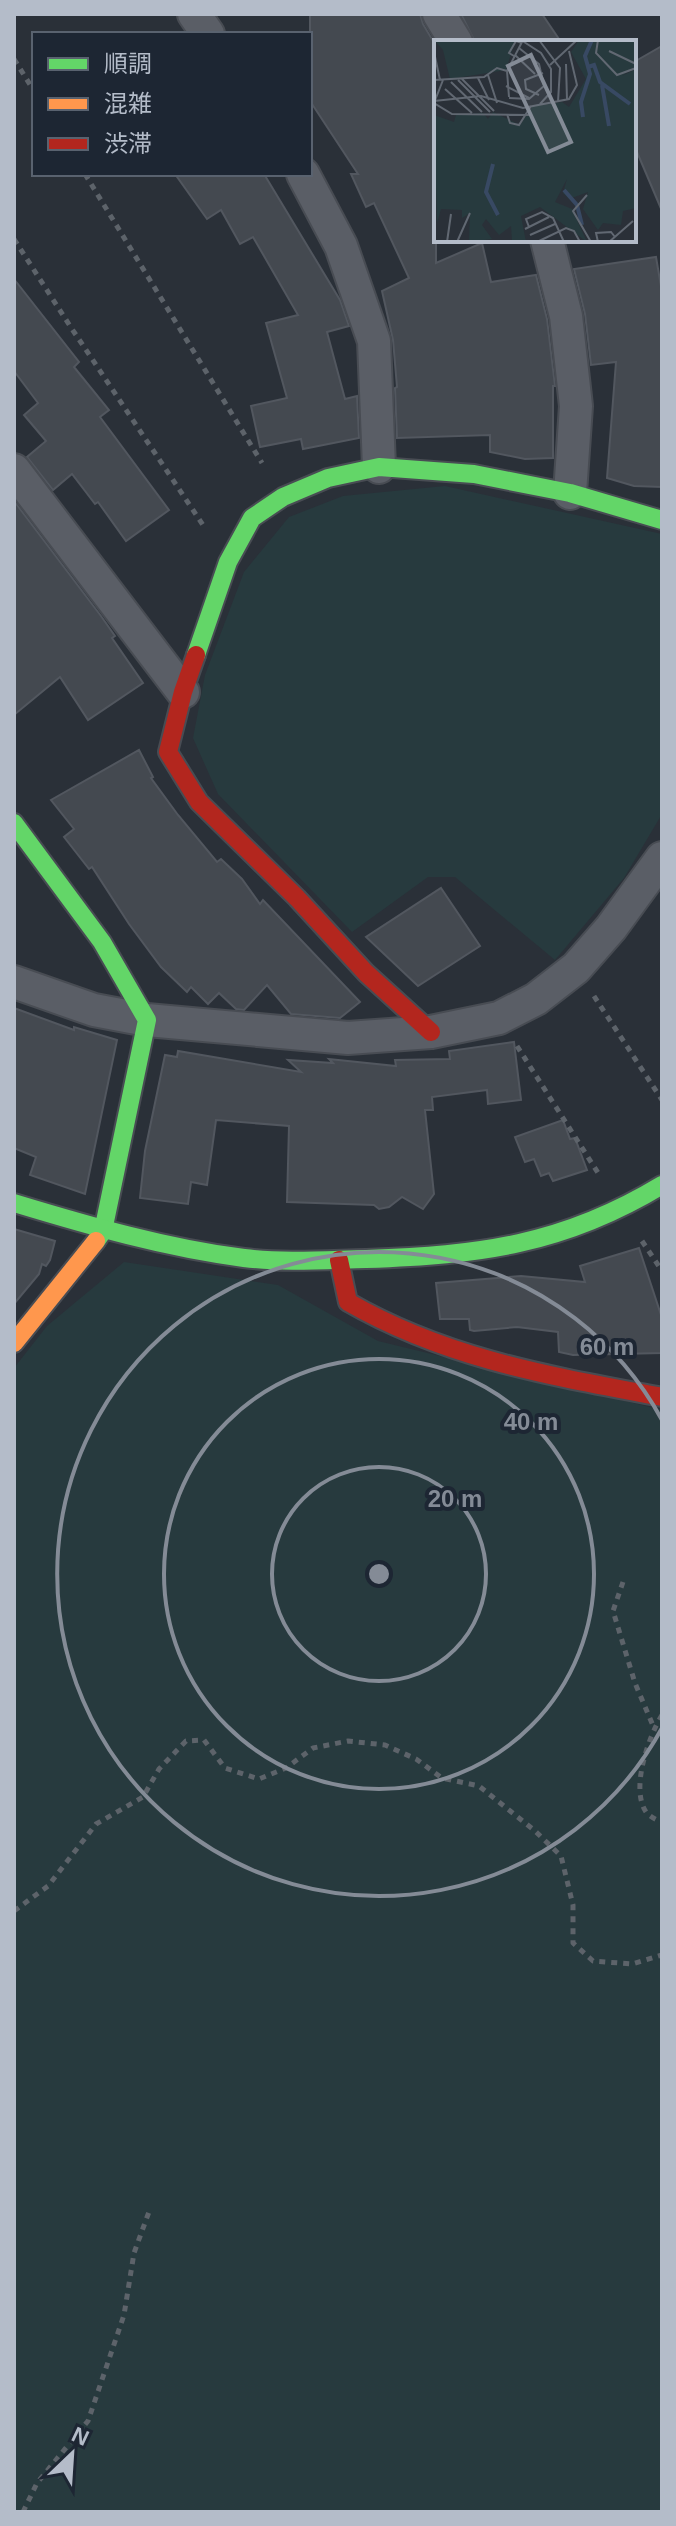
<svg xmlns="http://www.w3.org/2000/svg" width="676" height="2526" font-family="Helvetica,'Noto Sans JP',sans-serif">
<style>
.green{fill:#273a3e}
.building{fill:#444950;stroke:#52575f;stroke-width:2}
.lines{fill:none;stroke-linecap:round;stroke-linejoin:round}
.street-casing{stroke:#484c53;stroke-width:36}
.fast-casing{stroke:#484c53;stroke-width:22}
.slow-casing{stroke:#484c53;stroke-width:22}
.jam-casing{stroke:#484c53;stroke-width:22}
.path{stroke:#5d636a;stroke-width:5;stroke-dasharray:6 6;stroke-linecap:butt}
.street{stroke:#5a5e66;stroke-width:32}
.fast{stroke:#63d668;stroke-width:18}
.slow{stroke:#ff974d;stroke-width:18}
.jam{stroke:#b3261e;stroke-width:18}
.ring{fill:none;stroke:#848b96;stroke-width:4}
.inset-river{fill:none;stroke:#384963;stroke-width:4}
.inset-road{fill:none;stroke:#616872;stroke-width:2}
.view{fill:#848b96;fill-opacity:0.15;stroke:#848b96;stroke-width:4}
.inset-edge{fill:none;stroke:#b4bcc9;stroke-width:4}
.centre{fill:#848b96;stroke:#1d2633;stroke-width:4}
.ring-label{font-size:24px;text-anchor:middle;font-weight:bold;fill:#848b96;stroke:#1d2633;stroke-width:8;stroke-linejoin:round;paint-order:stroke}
</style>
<rect width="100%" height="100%" fill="#2a3038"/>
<g class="green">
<path d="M445,486l217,48v280l-38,64 -69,82 -100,-83h-27l-76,55 -134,-138 -25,-56 12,-63 39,-103 45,-55 54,-21z"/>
<path d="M124,1262l154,23 100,56 284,69v1102h-648v-1144l33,-42z"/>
</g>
<g class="building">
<path d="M310,14h110l3,10 13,22v217l46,-20 9,39 45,-7 11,44 8,67h-2v72l-28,1 -35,-7v-17l-93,3 -2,-50 2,-1 -4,-47 -11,-49 27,-13 -35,-75 -8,4 -15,-33h7l-48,-73z"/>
<path d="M461,14h81l19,28h-86z"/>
<path d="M662,46v165l-28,-66v-83z"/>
<path d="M175,174h89l76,126 9,26 -22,6 18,67 12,-3 2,42 -56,11 -2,-10 -41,8 -9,-41 36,-8 -21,-75 32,-8 -45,-78 -13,7 -19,-34 -14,9z"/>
<path d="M656,257l6,35v195l-28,-1 -27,-8 9,-116 -25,3 -6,-51 -11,-45z"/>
<path d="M14,279l65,83 -5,5 35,43 -9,7 69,93 -43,31 -28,-39 -3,2 -23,-30 -19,16 -26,-33 19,-16 -22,-26 14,-12 -24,-32z"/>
<path d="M14,501l87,115 14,20 -3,2 31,45 -55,37 -28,-43 -46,38z"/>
<path d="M139,750l14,27 -2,1 27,37 39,47 4,-3 21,20 18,25 3,-4 97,102 -20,16 -49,-4 -24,-29 -23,25 -8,-1 -17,-16 -11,11 -17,-17 -4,5 -26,-25 -32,-43 -37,-57 -3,2 -25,-32 10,-8 -23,-29z"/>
<path d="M441,888l39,58 -62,40 -52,-49z"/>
<path d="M14,1008l60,22v-3l43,13 -32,154 -55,-19 6,-18 -22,-9z"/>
<path d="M514,1042l7,58 -33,4 -1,-14 -55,7 1,13h-8l9,84 -11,15 -21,-12 -13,10 -10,2 -5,-4 -87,-3 2,-76 -73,-6 -9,65 -16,-3 -3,22 -48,-6 5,-47 20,-96 12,2 1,-6 123,21 -13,-12 45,3 -4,-4 67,7 -1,-6 55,-1 -1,-8z"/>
<path d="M563,1120l7,19 5,-1 12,32 -34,11 -4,-8 -8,3 -7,-17 -9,3 -10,-25z"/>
<path d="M14,1229l41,12 -5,19 -4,6 -4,-2 -3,10 -25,30z"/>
<path d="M639,1248l23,70v35l-89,2 -14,-3 -1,-20 -41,-5 -43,4 -4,-1 -1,-11h-29l-4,-36 85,-7 64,6 -5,-16z"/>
</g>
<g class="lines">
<defs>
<g id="street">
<path d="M194,14l14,20"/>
<path d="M439,14l17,28"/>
<path d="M303,174l38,72 33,95 5,126"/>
<path d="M547,240l19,76 10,90 -6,87"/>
<path d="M14,470l169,222"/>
<path d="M14,982l80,28 53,10 201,18 83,-6 68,-14 37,-19 40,-31 35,-40 51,-70"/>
</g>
<g id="fast">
<path d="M196,655l32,-93 24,-44 31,-21 45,-19 51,-11 95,7 96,19 92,27"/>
<path d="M14,823l88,119 45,78 -44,211 -7,10"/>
<path d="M14,1203c76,23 152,45 230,55 40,5 81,2 122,1 113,-4 197,-14 296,-74"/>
</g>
<path id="slow" d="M14,1343l82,-102"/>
<g id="jam">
<path d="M196,655l-13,37 -15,60 31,50 98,96 69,75 65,59"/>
<path d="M339,1260l9,42c99,57 203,74 314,95"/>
</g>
</defs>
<use href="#street" class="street-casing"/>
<use href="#fast" class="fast-casing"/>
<use href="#slow" class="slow-casing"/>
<use href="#jam" class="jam-casing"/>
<g class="path">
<path d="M14,59l20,32"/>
<path d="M85,174l177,289"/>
<path d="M14,239l56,87 133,199"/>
<path d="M594,996l68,104"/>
<path d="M517,1046l83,130"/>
<path d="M642,1241l20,30"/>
<path d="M623,1582l-10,29 22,72 19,45"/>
<path d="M662,1715c-13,21 -32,73 -16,97 4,5 11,8 16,10"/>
<path d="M14,1911l34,-25 48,-62 47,-27 16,-28 27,-28 18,-1 21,28 34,11 27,-11 27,-20 35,-7 37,4 31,14 26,19 37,8 55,44 27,26 12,49v38l20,18 39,3 30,-9"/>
<path d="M23,2512l14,-29 51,-62 36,-106 10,-62 16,-44"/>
</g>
<use href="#street" class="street"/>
<use href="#fast" class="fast"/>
<use href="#slow" class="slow"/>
<use href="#jam" class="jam"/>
</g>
<g class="ring">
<circle cx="379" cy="1574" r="107"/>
<circle cx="379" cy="1574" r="215"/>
<path d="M662 1728A322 322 0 1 1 662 1420"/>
</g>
<g transform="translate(434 40)">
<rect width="202" height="202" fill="#2a3038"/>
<path d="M0,0l81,1 -9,29 -56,9 -7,-29zM145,0h18v11l2,-11h37v26l-14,10 14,-7v139l-13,3 -2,14 -18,-2 -5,7 -15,-21 5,-17 -19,7 -6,-6 4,-14 -12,23 17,7 15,33 -47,-35 -19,9 5,26 -14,-1 -1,-15 -12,9 -13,-16 -4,6 10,14 -23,3 1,-29 -8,5v-8l-21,-1 -4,14 -3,-108 20,7 2,-7 27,-2 5,6 5,-7 27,13 12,-18 30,-5 7,5 17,-28 -15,-27z" fill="#273a3e"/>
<path class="inset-river" d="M154,27l6,-2 6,17 30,22M168,45l7,41M149,77l-2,-15 9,-28 -5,-18 7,-16M59,124l-7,28 12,23M130,150l13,15 5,20"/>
<path class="inset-road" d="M87,0l20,13 10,16v23l-11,12M105,0l21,28 -2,34M164,0l-2,13 21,22 19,-7M175,11l27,13M0,12l6,28M81,15l20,19M80,16l-5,-3 7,-12 6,2M132,24l1,36M116,25l27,-25M54,35l9,28M44,38l11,22M28,39l32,32M0,40l50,-3 13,-9 10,3M9,40l-9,23 18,11 77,1M24,40l32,32M17,42l31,30M72,46l23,12M11,49l27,24M105,55l-13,-6 -1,-9 18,-7M75,57l-2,-26 16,-31M75,58l20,1 15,-13 -5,-22 -20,-16M0,61l47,-5 42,12 46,-9 8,-14 -8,-34M73,74l3,9 9,2 12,-19M153,155l-14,16 18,31M95,187l-3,-8 16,-7 11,6 11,24M91,189l24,-12M96,195l25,-11M13,202l4,-28M23,202l13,-29M103,202l29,-14 8,3 6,11M164,202l-2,-9 15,-1 4,5M175,202l24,-21"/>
<path class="view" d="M97,15l40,87 -23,10 -40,-86z"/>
<rect width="202" height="202" class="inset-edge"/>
</g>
<circle cx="379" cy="1574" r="12" class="centre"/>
<g class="ring-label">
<text x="607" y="1355">60 m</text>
<text x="531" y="1430">40 m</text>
<text x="455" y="1507">20 m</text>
</g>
<rect width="676" height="2526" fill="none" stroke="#b4bcc9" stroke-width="32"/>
<rect x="32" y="32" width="280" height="144" fill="#1d2633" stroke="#59626f" stroke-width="2"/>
<rect x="48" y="58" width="40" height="12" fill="#63d668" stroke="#59626f" stroke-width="2"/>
<text x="104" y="72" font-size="24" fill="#b4bcc9">順調</text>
<rect x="48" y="98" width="40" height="12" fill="#ff974d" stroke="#59626f" stroke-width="2"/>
<text x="104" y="112" font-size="24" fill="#b4bcc9">混雑</text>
<rect x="48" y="138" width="40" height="12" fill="#b3261e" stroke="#59626f" stroke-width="2"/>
<text x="104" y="152" font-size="24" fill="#b4bcc9">渋滞</text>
<g transform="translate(72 2454) rotate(25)" stroke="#1d2633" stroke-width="6" paint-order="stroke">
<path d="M0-6L14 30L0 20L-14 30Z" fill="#b4bcc9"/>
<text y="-12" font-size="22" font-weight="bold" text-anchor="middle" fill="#b4bcc9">N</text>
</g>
</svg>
